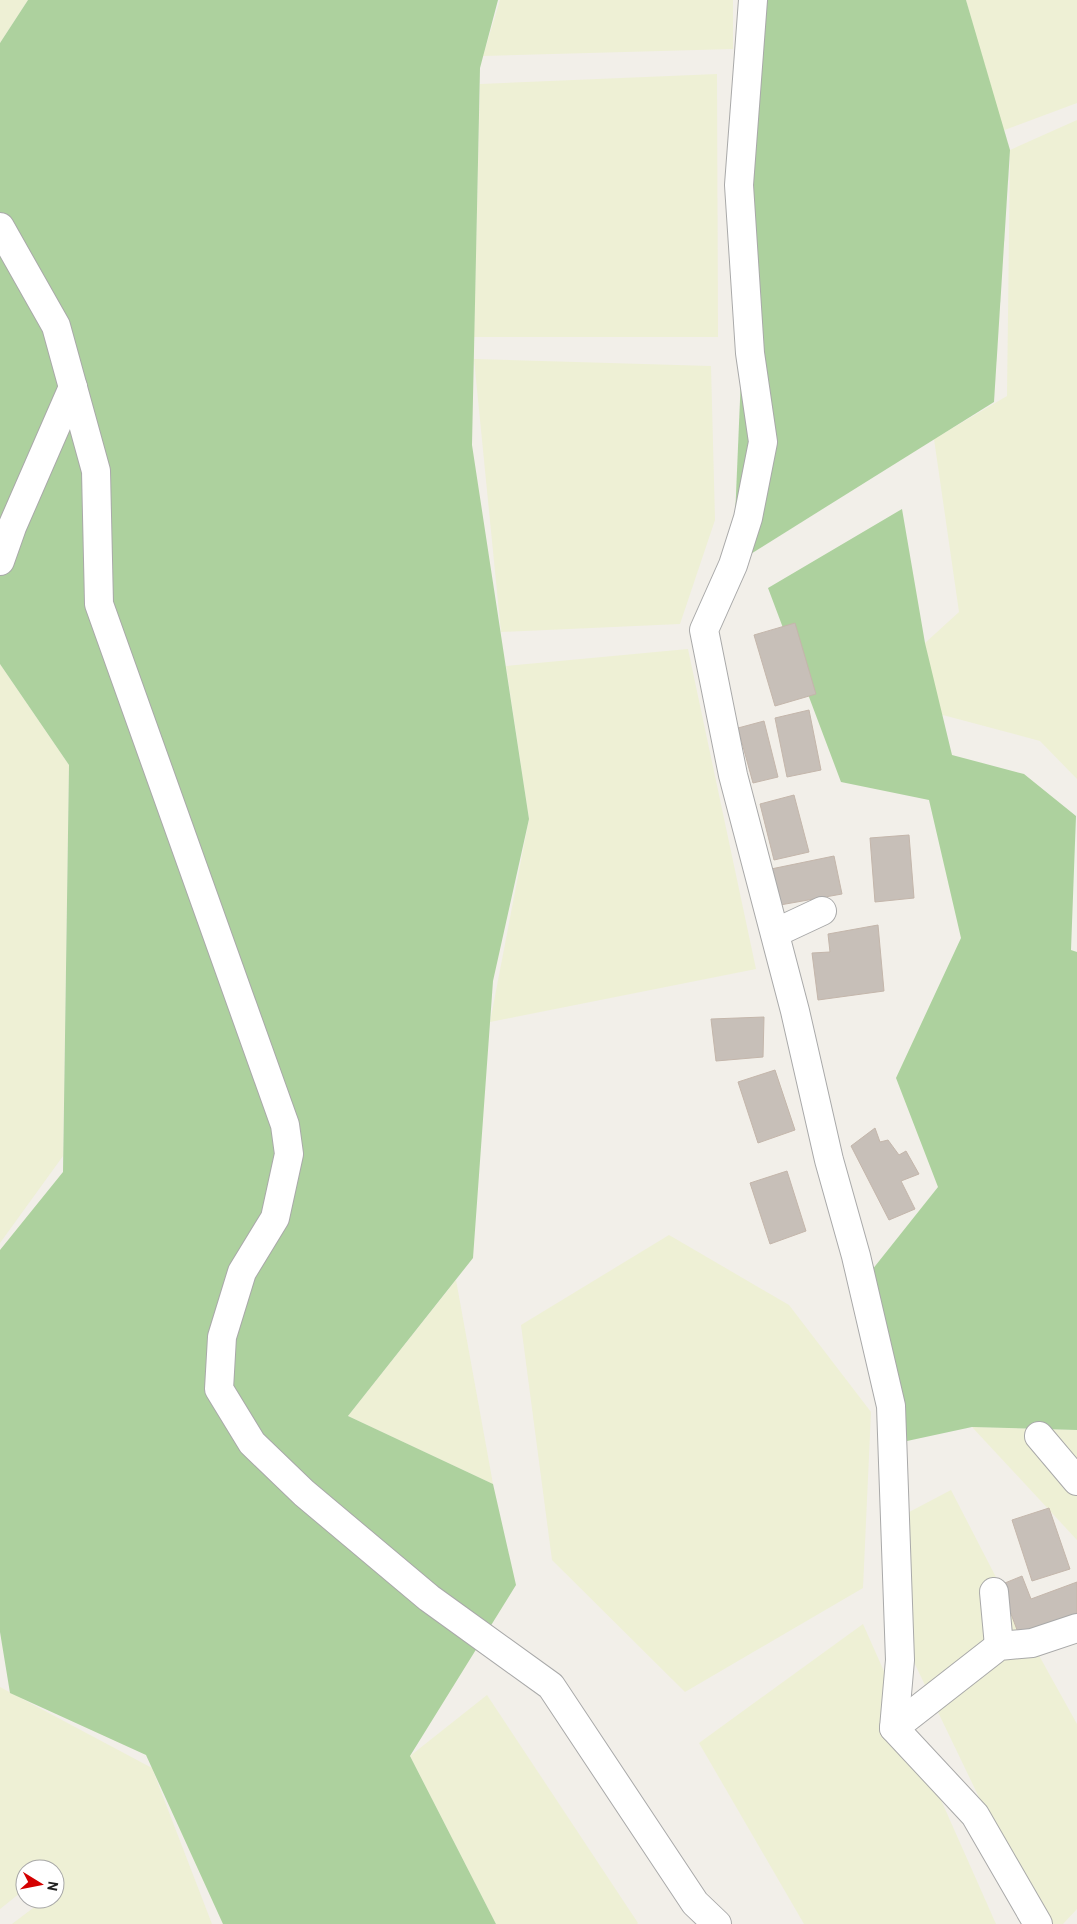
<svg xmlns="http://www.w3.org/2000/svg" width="1077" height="1924" font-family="Barlow,sans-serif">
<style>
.farmland{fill:#eef0d5}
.forest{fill:#add19e}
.building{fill:#c7bfb8;stroke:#c4b6ab}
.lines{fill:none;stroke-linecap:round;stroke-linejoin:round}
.minor-casing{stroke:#a9a9a9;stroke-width:30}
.minor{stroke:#fff;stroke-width:28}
</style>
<rect width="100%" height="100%" fill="#f2efe9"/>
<g class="farmland">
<path d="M0,0h28l-28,43z"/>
<path d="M500,0h233v49l-250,7z"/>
<path d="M966,0h111v103l-75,28z"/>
<path d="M717,74l1,263h-244l6,-253z"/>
<path d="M1077,120v659l-37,-38 -101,-27 -14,-71 34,-31 -25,-173 73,-43 3,-246z"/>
<path d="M474,359l237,7 4,154 -35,104 -179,8z"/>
<path d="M688,649l68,320 -266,53 39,-203 -23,-153z"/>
<path d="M0,664l69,101 -6,391 -63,87z"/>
<path d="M669,1235l120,70 82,107 -8,176 -178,104 -133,-132 -31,-235z"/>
<path d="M456,1280l37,204 -145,-68z"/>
<path d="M972,1427l105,3v110z"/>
<path d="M951,1490l49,95 77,139v185l-14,15h-23l-129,-268 -17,-136z"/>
<path d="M863,1624l133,300h-192l-105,-181z"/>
<path d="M0,1687l152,81 60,156h-200l33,-25h10v-30h-30v20l-25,20z"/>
<path d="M487,1695l151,228 -1,1h-141l-86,-168z"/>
</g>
<g class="forest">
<path d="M28,0h470l-18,68 -8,377 57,374 -36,162 -20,277 -125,158 145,68 23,101 -106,171 86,168h-273l-77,-169 -136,-62 -10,-61v-382l63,-78 6,-407 -69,-101v-621z"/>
<path d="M757,0h209l44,150 -16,252 -261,163z"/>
<path d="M902,509l23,134 27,112 72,19 52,42 -5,134 6,2v478l-105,-3 -65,14 -39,-166 70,-88 -42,-109 65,-140 -32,-138 -88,-18 -73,-194z"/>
</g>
<g class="building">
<path d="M795,623l21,71 -41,12 -21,-71z"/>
<path d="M809,710l12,60 -34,7 -12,-59z"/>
<path d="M764,721l14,56 -25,6 -15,-55z"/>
<path d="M794,795l15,57 -35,8 -14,-56z"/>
<path d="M909,835l5,63 -39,4 -5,-64z"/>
<path d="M834,856l8,38 -62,11 -9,-36z"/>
<path d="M878,925l6,66 -66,9 -6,-47 18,-1 -2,-18z"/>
<path d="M764,1017l-1,40 -47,4 -5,-42z"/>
<path d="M775,1070l20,60 -37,13 -20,-61z"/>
<path d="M875,1128l5,14 8,-2 11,15 7,-4 13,23 -18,7 14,28 -26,11 -38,-74z"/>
<path d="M787,1171l19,60 -36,13 -20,-61z"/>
<path d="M1049,1508l21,61 -38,12 -20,-61z"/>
<path d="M1022,1576l9,23 46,-17v31l-58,22 -19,-50z"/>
</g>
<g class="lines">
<defs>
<g id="minor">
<path d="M753,0l-14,185 11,168 13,89 -15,76 -15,47 -29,65 29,145 62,236 34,149 27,96 35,150 9,254 -6,68 81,87 63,109"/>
<path d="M0,227l56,99 40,145 3,133 186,521 4,29 -14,64 -33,54 -20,65 -3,52 33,54 52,50 125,105 122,88 144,217 22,21"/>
<path d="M0,561l12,-34 61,-140"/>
<path d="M775,933l47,-22"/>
<path d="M1039,1436l38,45"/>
<path d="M994,1592l5,54"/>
<path d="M894,1728l105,-82 33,-3 45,-15"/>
</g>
</defs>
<use href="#minor" class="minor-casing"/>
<use href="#minor" class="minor"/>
</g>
<g transform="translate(40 1884) rotate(100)"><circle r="24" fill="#ffffff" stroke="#a7a7a7"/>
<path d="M0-4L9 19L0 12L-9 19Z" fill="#d40000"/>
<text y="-8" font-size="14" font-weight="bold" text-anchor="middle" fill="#222222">N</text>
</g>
</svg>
